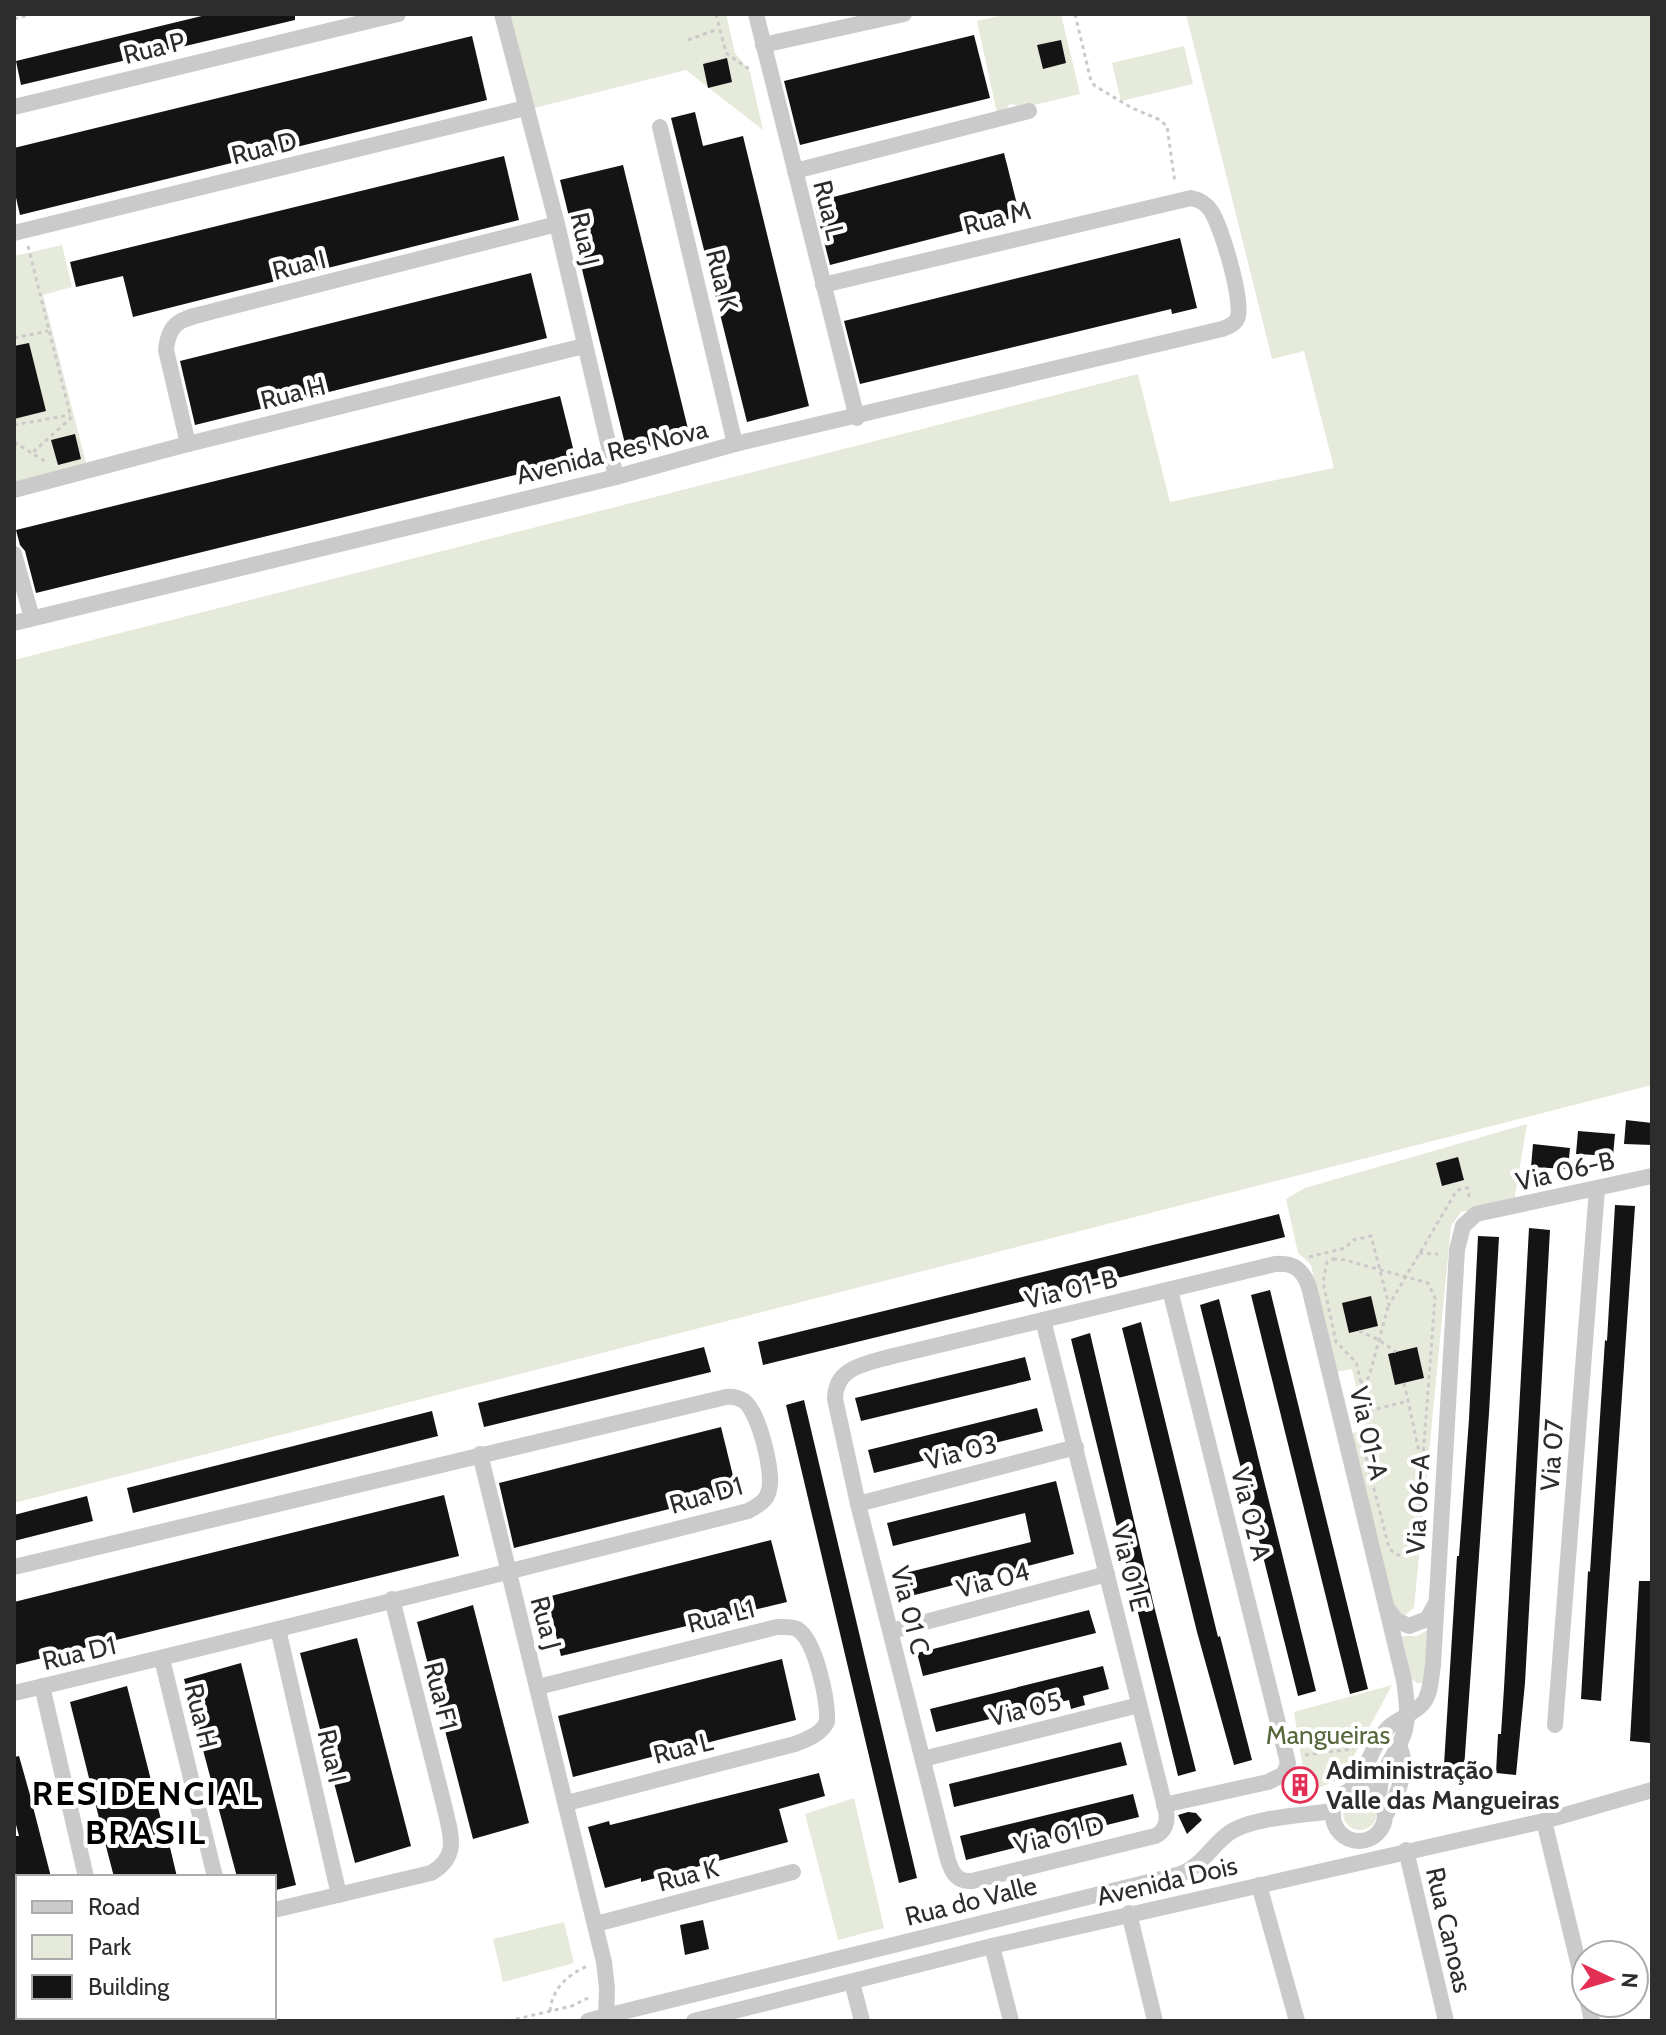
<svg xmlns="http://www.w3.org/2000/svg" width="1666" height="2035" font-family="Cabin,sans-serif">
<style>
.green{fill:#e5eada}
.building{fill:#141414}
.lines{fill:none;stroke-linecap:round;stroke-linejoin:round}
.path{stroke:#cacaca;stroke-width:3;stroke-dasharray:4 4;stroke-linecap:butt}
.minor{stroke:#cacaca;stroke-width:16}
.labels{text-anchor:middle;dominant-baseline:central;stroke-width:8;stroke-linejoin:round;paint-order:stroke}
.street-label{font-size:26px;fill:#2d2d2d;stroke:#fff}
.park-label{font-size:26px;fill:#56683b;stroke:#fff}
.poi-label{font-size:26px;font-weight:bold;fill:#2d2d2d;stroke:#fff;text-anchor:start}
.district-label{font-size:34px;font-weight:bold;letter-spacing:2px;fill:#000;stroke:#fff}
</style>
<rect width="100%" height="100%" fill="#fff"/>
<g class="green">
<path d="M507,14h219l9,39 15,19 13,58 -77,-60 -156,39z"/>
<path d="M1008,14h53l19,80 -54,13 -16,-3 -5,7 -8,2 -20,-92z"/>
<path d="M1186,14h466v1071l-1638,418v-843l1124,-286 32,128 164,-34 -30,-117 -32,8z"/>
<path d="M1184,46l9,38 -72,17 -9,-38z"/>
<path d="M62,245l10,42 -29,8 43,168 -72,19v-226z"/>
<path d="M1527,1124l-13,77 -53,11 -10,14 -37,382 -9,7 -7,-1 -6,-9 -42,-171 16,-5 -14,-60 -17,3 -24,-107 -13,-12 -12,-54 19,-11z"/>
<path d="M1429,1629l-5,54h-7l-5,-4 -10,-43h15z"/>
<path d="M1392,1685l-50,93 -35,15 -13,-81z"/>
<circle cx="1360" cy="1813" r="17"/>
<path d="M854,1798l30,130 -46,12 -33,-126z"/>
<path d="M564,1922l10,41 -71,19 -10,-43z"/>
</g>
<g class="building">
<path d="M210,14h85v6l-274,65 -5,-24z"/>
<path d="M974,35l16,63 -190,47 -16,-64z"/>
<path d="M472,36l15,64 -467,115 -6,-26v-41z"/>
<path d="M1061,40l5,23 -23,6 -6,-24z"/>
<path d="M727,58l5,24 -24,6 -5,-24z"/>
<path d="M695,112l8,34 40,-10 66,270 -62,16 -76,-304z"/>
<path d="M1004,153l16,63 -190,49 -16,-63z"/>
<path d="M504,156l15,64 -386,97 -10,-41 -47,11 -6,-25z"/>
<path d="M623,165l67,272 -63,15 -67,-272z"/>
<path d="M1180,238l17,70 -25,6 -1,-5 -311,75 -16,-63z"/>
<path d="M531,273l16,65 -352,87 -15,-64z"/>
<path d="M29,343l17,68 -32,8v-73z"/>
<path d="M560,396l16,64 -540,133 -11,-42 -5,-6 -4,-15z"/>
<path d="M75,434l6,25 -23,6 -7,-25z"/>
<path d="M1626,1120l26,3v22l-28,-1z"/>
<path d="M1578,1131l37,3 -2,22 -37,-2z"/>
<path d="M1533,1144l37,4 -2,21 -37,-2z"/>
<path d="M1458,1157l6,23 -22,6 -6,-23z"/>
<path d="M1615,1205l20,1 -34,495 -20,-2 7,-128 2,1 12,-186 3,-46 2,1z"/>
<path d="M1279,1214l6,23 -522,128 -5,-23z"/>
<path d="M1529,1228l21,2 -25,453 -9,92 -20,-2 2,-39h3l3,-46z"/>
<path d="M1478,1236l21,1 -10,176 -26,370 -20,-2 14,-225h2l10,-137z"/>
<path d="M1270,1290l98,399 -18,5 -99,-399z"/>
<path d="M1371,1296l7,30 -29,7 -7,-30z"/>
<path d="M1219,1299l97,392 -18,5 -98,-391z"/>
<path d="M1141,1322l77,315 2,-1 32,124 -18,5 -37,-133 -75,-304z"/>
<path d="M1090,1333l63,269 43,169 -18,5 -107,-437z"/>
<path d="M704,1347l7,25 -227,55 -6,-24z"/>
<path d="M1417,1347l7,31 -29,7 -7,-31z"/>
<path d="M1025,1357l6,23 -170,41 -6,-23z"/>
<path d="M804,1400l113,478 -18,5 -113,-478z"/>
<path d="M1037,1408l6,23 -169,42 -6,-23z"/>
<path d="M432,1411l6,25 -305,77 -6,-25z"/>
<path d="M721,1427l16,65 -223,56 -15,-65z"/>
<path d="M1056,1481l18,73 -171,44 -6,-23 134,-33 -6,-29 -132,33 -6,-23z"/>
<path d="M444,1495l15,61 -445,109v-63z"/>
<path d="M87,1496l6,25 -79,20v-26z"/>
<path d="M771,1540l16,62 -226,54 -14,-59z"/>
<path d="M1639,1581h13l-2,162 -20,-2z"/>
<path d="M473,1605l56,218 -56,16 -56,-217z"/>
<path d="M1089,1610l7,23 -173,43 -6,-23z"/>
<path d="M357,1638l54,208 -56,17 -55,-210z"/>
<path d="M782,1659l14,61 -223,57 -15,-61z"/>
<path d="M241,1663l55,222 -20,5 -2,-13h-37l-53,-198z"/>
<path d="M1103,1666l6,23 -26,7 2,9 -14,4 -2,-9 -133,32 -6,-23z"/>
<path d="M127,1686l39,153h2l9,38h-63l-6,-23 -38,-152z"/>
<path d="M1121,1742l6,23 -173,42 -5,-23z"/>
<path d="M19,1756l11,39 21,82h-37v-41h5l-5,-19v-60z"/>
<path d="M819,1773l6,23 -46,13 9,33 -147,40v-4l-36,10 -17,-61 21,-6 1,4z"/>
<path d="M1133,1794l6,23 -173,43 -6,-24z"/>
<path d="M1188,1812l8,1 6,7 -15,14 -9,-19z"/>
<path d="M703,1920l6,29 -24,6 -5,-30z"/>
</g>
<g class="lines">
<g class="path">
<path d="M716,14l10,39 26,18"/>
<path d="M1075,14l16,67 4,5 37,22 26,11 9,7 8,57"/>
<path d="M14,19l18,-5"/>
<path d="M688,40l30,-11"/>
<path d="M28,246l43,172 -39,35"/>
<path d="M14,338l34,-7"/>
<path d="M14,425l56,-10"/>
<path d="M14,442l34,21"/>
<path d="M1419,1253l19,1"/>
<path d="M1309,1257l36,-9 8,-8 18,-4 18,69 68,-115 11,-2 1,9"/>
<path d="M1333,1259l12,1 83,23 7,15 -19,251 -13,7 -8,-2 -6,-6 -28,-111 12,-6 -17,-69 -20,-20 -13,-60 4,-20z"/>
<path d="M1359,1331l20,9 17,12"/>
<path d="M1404,1383l18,82"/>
<path d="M1361,1385l8,-8 19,-70"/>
<path d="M1369,1411l39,-10"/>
<path d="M1305,1755l48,-6"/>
<path d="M550,2011c2,-23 18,-36 37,-45"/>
<path d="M508,2021l64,-15 16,-8"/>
</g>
<g class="minor">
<path d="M502,14l55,210 59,253"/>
<path d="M756,14l101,404"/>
<path d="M763,45l141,-31"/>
<path d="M14,107l384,-93"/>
<path d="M660,127l75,317"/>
<path d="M795,171l234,-60"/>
<path d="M14,233l511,-125"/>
<path d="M188,444l-22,-94c3,-31 18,-31 44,-38l347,-88"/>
<path d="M14,490l174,-46 396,-98"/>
<path d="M14,554l18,64"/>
<path d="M14,623l602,-146 119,-33 487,-115c5,-2 12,-4 15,-10 8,-14 -16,-94 -26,-108 -5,-8 -11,-11 -20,-13l-368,87"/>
<path d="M1043,1320l123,491c2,11 -1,21 -11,25l-183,45c-15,1 -20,-8 -24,-21l-90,-356 -23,-105c0,-31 29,-35 54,-42l386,-93c19,-2 28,6 34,23l95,393c2,16 5,34 1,50 -6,23 -30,44 -25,70"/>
<path d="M480,1454l124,508 3,26 -1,28 -18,5"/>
<path d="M858,1504l218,-57"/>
<path d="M14,1567l712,-170c6,-1 12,0 18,4 15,11 30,72 25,89 -2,11 -12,16 -21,21 -244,62 -489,124 -734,182"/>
<path d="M1387,1608l9,12 13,6 18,-7 8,-14"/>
<path d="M278,1629l61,266"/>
<path d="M891,1631l216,-57"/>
<path d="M162,1659l53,218"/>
<path d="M42,1686l44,191"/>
<path d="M538,1687l239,-60c7,0 14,-1 20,2 19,11 31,72 30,93 -6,12 -19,17 -32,22l-228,59"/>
<path d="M1555,1725l42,-536"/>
<path d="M923,1759l216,-54"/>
<circle cx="1359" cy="1815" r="26"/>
<path d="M1349,1791c19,-17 21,-46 40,-64 10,-9 26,-13 35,-25 7,-10 7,-25 9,-37l24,-415 6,-24 13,-12 176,-38"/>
<path d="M1164,1805l104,-23 16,-8 4,-11 -118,-473"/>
<path d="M1385,1816c13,-21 26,-49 13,-72"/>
<path d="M1544,1821l42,174"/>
<path d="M1406,1850l40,171"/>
<path d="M1259,1885l38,136"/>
<path d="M274,1910l157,-37c30,-17 19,-40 13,-68l-52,-206"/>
<path d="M1129,1913l26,108"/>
<path d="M596,1924l197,-52"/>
<path d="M992,1946l19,75"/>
<path d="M14,1972h4"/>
<path d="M852,1982l10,39"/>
<path d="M1588,2003l4,18"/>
<path d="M606,2016l575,-142c22,-9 30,-28 48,-41 23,-16 76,-18 104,-22"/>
<path d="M694,2021l298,-75 552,-125 108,-31"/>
</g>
</g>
<defs>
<symbol id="building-ring" viewBox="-11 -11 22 22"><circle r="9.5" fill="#fff" stroke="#e42f54" stroke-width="1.5"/><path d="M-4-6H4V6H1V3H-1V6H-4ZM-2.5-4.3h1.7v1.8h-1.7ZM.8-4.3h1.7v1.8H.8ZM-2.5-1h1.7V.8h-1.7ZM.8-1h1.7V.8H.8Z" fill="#e42f54"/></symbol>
</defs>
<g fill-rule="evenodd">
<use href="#building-ring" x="1280" y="1765" width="40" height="40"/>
</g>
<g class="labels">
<g class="street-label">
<text transform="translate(154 48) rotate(-14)">Rua P</text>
<text transform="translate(264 148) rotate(-14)">Rua D</text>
<text transform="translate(829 210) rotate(76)">Rua L</text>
<text transform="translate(997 218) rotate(-14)">Rua M</text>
<text transform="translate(585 239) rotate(77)">Rua J</text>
<text transform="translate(299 265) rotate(-14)">Rua I</text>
<text transform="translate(722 280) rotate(76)">Rua K</text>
<text transform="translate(293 393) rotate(-14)">Rua H</text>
<text transform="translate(612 452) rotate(-14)">Avenida Res Nova</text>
<text transform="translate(1565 1171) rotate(-13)">Via 06-B</text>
<text transform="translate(1071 1289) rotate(-14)">Via 01-B</text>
<text transform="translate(1369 1433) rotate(77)">Via 01-A</text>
<text transform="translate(961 1452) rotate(-15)">Via 03</text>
<text transform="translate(1552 1455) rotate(-86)">Via 07</text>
<text transform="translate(706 1495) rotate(-16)">Rua D1</text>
<text transform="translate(1418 1504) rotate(-87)">Via 06-A</text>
<text transform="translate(1251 1514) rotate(76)">Via 02 A</text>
<text transform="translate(1130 1568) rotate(76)">Via 01 E</text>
<text transform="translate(993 1580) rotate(-15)">Via 04</text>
<text transform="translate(910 1610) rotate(76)">Via 01 C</text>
<text transform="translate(721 1616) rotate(-14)">Rua L1</text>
<text transform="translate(546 1623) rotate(75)">Rua J</text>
<text transform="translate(79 1653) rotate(-13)">Rua D1</text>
<text transform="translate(441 1696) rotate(76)">Rua F1</text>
<text transform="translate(1025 1709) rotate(-14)">Via 05</text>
<text transform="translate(201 1716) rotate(76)">Rua H</text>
<text transform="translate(683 1748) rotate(-14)">Rua L</text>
<text transform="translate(332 1756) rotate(77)">Rua I</text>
<text transform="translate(1059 1835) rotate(-14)">Via 01 D</text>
<text transform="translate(688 1875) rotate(-15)">Rua K</text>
<text transform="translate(1167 1881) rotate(-13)">Avenida Dois</text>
<text transform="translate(971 1901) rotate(-14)">Rua do Valle</text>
<text transform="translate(1449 1930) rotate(77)">Rua Canoas</text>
</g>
<g class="park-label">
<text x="1328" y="1735">Mangueiras</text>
</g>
<g class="poi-label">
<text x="1326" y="1770">Adiministração<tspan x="1326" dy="30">Valle das Mangueiras</tspan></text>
</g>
<g class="district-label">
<text x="146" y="1793">RESIDENCIAL<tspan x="146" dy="39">BRASIL</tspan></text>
</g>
</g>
<rect width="1666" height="2035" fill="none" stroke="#2d2d2d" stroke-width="32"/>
<rect x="16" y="1875" width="260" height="144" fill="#ffffff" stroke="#ababab" stroke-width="2"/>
<rect x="32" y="1901" width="40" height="12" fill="#cacaca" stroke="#ababab" stroke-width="2"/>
<text x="88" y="1915" font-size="24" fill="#2d2d2d">Road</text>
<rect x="32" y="1935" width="40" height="24" fill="#e5eada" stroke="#ababab" stroke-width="2"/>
<text x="88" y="1955" font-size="24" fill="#2d2d2d">Park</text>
<rect x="32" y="1975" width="40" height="24" fill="#141414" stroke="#ababab" stroke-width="2"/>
<text x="88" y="1995" font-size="24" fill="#2d2d2d">Building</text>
<g transform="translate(1610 1979) rotate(94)"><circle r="38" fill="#ffffff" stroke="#ababab" stroke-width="2"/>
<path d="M0-6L14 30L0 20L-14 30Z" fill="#e42f54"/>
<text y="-12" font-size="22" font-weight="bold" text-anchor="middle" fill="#2d2d2d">N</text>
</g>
</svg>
